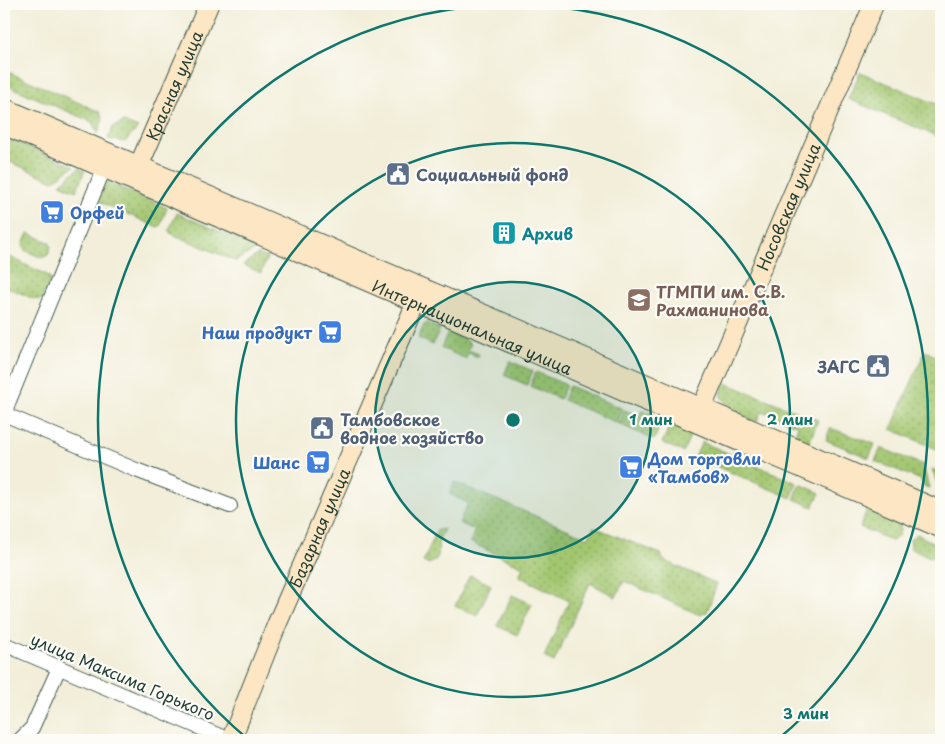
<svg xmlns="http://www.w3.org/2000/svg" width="945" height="744" font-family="'Playpen Sans',sans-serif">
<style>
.grass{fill:url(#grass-dots);stroke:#618252}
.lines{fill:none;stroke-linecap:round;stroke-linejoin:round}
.street-casing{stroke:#3f584d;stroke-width:16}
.secondary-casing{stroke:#3f584d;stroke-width:21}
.street{stroke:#fff;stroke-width:14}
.secondary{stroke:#fce6c4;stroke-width:19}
.ring{fill:none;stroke:#0f766e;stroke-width:2.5}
.labels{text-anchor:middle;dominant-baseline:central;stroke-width:4.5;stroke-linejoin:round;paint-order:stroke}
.street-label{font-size:16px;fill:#1f3d34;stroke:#fdfcf7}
.service-label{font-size:16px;font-weight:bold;fill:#4e5e75;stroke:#fdfcf7;text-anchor:start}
.shop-label{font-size:16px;font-weight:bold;fill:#366cbe;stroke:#fdfcf7;text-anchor:start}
.culture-label{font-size:16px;font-weight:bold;fill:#0d838f;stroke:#fdfcf7;text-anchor:start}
.education-label{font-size:16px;font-weight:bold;fill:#785e54;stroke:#fdfcf7;text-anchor:start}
.centre{fill:#0f766e;stroke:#fdfcf7;stroke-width:2.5}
.ring-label{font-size:15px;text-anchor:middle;font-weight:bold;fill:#0f766e;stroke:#fdfcf7;stroke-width:4.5;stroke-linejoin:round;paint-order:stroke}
</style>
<defs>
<pattern id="grass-dots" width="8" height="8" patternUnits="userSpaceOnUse" patternTransform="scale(1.25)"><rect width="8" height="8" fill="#a3c66f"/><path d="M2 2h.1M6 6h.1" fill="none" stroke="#84a25c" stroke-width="1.8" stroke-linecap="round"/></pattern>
</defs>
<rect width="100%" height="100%" fill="#fdfcf7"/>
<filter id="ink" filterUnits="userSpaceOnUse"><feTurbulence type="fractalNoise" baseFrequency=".02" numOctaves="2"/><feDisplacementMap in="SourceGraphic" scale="10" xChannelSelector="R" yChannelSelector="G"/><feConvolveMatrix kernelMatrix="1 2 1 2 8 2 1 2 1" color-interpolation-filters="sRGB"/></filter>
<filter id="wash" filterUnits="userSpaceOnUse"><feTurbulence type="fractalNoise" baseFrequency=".0096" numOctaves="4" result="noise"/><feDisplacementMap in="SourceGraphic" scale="20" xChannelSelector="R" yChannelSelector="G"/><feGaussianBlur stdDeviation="1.12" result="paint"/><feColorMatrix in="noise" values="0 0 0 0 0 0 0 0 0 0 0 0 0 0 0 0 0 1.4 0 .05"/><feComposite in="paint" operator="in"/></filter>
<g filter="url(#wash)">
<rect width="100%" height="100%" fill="#f2eed9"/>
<g class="grass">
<path d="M4,70l96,42 3,7 -5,15 -6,-12 -88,-38z"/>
<path d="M860,72l81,34v32l-93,-39z"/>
<path d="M124,122l14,6 -13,14 -17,-3 5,-12z"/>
<path d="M4,136l70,30 -21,15 -49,-22z"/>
<path d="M79,168l6,3 -9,20 -16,-7z"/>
<path d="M106,181l61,27 -7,18 -3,1 -60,-26z"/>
<path d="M177,213l79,34 1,2 -22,12 -65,-28 -1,-3z"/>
<path d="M28,233l21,9 2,5 -3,8 -6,3 -18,-8 -1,-6z"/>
<path d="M4,254l45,22 1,5 -8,19 -8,-1 -30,-13z"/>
<path d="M258,254l9,4 -6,15 -18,-8z"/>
<path d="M427,323l13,6 -7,16 -15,-7 6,-13z"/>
<path d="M448,332l21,9 -1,2 3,1 -3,6 11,4 -1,3 -10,-4 -2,6 -25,-11z"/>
<path d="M925,351l16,8v92l-50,-22z"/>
<path d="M510,361l23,10 -6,14 -23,-10z"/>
<path d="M536,372l30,13 -6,14 -30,-13z"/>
<path d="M723,382l95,38 -9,23 -15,-6 4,-11 -36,-15 -5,11 -24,-10 -12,-15z"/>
<path d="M569,386l54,23 -6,14 -54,-23z"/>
<path d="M625,410l14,6 3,-6 21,9 -9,21 -35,-16z"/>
<path d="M671,423l21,9 -9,20 -21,-9z"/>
<path d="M830,428l45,16 -6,14 -43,-18z"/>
<path d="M702,442l95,41 -6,15 -96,-41z"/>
<path d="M881,448l42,17 6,23 -5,-2 -3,-6 -46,-19z"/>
<path d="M932,469l9,4v17l-2,-1z"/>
<path d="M454,482l134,56 6,-11 67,27 2,6 54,24 -10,28 -7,3 -76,-34 -8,16 -26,-14 -36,79 -10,-5 25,-56 -50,-25 4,-9 -53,-25 5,-12 -16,-7 9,-20 -19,-9z"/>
<path d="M800,484l20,9 -7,14 -19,-8z"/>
<path d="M868,507l32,14c1,8 0,16 -8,20l-32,-14z"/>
<path d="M444,529c-1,3 -4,8 -5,11 -2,10 4,19 -11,24l-5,-2 14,-32z"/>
<path d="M917,534l24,13 -1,14 -29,-12 -1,-10z"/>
<path d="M470,575l21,10 -14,31 -22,-10z"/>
<path d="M512,595l20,9 -15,31 -20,-9z"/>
</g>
</g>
<g filter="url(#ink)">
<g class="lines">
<defs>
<g id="street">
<path d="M4,413l100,-245"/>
<path d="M4,414l132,56 94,36"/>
<path d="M4,644l225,96"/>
<path d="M20,740l12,-12 27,-60"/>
</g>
<g id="secondary">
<path d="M4,108l937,403"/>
<path id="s1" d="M4,125l937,403"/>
<path id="s2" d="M134,177l75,-173"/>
<path id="s3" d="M697,419l177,-415"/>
<path id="s4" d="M231,740l46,-116 144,-332"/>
</g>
</defs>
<use href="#street" class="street-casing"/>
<use href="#secondary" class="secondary-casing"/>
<use href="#street" class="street"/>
<use href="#secondary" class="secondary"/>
</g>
</g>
<circle cx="513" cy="420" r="138" fill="#0f766e" fill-opacity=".12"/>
<g class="ring">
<circle cx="513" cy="420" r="138"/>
<circle cx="513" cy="420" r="277"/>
<path d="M249 740A415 415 0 1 1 777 740"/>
</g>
<defs>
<symbol id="civic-square" viewBox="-11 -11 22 22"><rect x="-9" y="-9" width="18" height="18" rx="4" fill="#5c6f8a" stroke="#fdfcf7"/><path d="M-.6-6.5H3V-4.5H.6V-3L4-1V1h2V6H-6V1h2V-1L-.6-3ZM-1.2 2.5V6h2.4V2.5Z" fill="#fff"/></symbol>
<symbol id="supermarket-square" viewBox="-11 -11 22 22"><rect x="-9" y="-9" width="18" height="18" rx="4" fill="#3f7fe0" stroke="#fdfcf7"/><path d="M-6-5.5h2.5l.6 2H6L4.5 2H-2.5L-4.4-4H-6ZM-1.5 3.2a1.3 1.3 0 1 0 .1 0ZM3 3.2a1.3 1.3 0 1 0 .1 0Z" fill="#fff"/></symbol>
<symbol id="building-square" viewBox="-11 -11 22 22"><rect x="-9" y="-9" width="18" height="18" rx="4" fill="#0f9aa8" stroke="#fdfcf7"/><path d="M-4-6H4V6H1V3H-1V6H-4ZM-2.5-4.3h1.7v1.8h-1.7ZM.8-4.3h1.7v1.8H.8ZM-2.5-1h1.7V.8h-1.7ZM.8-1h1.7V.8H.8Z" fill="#fff"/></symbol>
<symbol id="school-square" viewBox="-11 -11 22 22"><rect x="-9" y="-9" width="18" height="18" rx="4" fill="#8d6e63" stroke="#fdfcf7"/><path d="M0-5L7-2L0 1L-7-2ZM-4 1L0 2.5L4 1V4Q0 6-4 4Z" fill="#fff"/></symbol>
</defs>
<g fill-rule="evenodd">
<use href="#civic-square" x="384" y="160" width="28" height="28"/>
<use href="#supermarket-square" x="38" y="198" width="28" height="28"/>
<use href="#building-square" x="490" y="219" width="28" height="28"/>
<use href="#school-square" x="625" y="286" width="28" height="28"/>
<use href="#supermarket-square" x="316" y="318" width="28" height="28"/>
<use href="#civic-square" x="864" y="352" width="28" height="28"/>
<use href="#civic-square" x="308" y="414" width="28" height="28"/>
<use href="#supermarket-square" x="304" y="448" width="28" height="28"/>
<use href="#supermarket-square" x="617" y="453" width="28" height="28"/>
</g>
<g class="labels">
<g class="street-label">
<text stroke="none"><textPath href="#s2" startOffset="100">Красная улица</textPath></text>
<text stroke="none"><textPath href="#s3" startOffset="231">Носовская улица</textPath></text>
<text stroke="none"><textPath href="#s1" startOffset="510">Интернациональная улица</textPath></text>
<text stroke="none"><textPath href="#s4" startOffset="230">Базарная улица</textPath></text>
<text transform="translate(123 676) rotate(23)">улица Максима Горького</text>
</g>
<g class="service-label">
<text x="416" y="174">Социальный фонд</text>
<text x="860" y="366" text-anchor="end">ЗАГС</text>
<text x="340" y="419">Тамбовское<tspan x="340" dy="18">водное хозяйство</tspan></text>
</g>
<g class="shop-label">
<text x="70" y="212">Орфей</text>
<text x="312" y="332" text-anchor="end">Наш продукт</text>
<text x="648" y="458">Дом торговли<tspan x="648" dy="18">«Тамбов»</tspan></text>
<text x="300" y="462" text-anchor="end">Шанс</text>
</g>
<g class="culture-label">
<text x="522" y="233">Архив</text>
</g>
<g class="education-label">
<text x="656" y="291">ТГМПИ им. С.В.<tspan x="656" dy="18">Рахманинова</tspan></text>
</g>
</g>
<circle cx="513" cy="420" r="8" class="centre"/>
<g class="ring-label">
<text x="651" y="425">1 мин</text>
<text x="790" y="425">2 мин</text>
<text x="806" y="719">3 мин</text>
</g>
<rect width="945" height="744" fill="none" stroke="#fdfcf7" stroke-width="20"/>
</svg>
